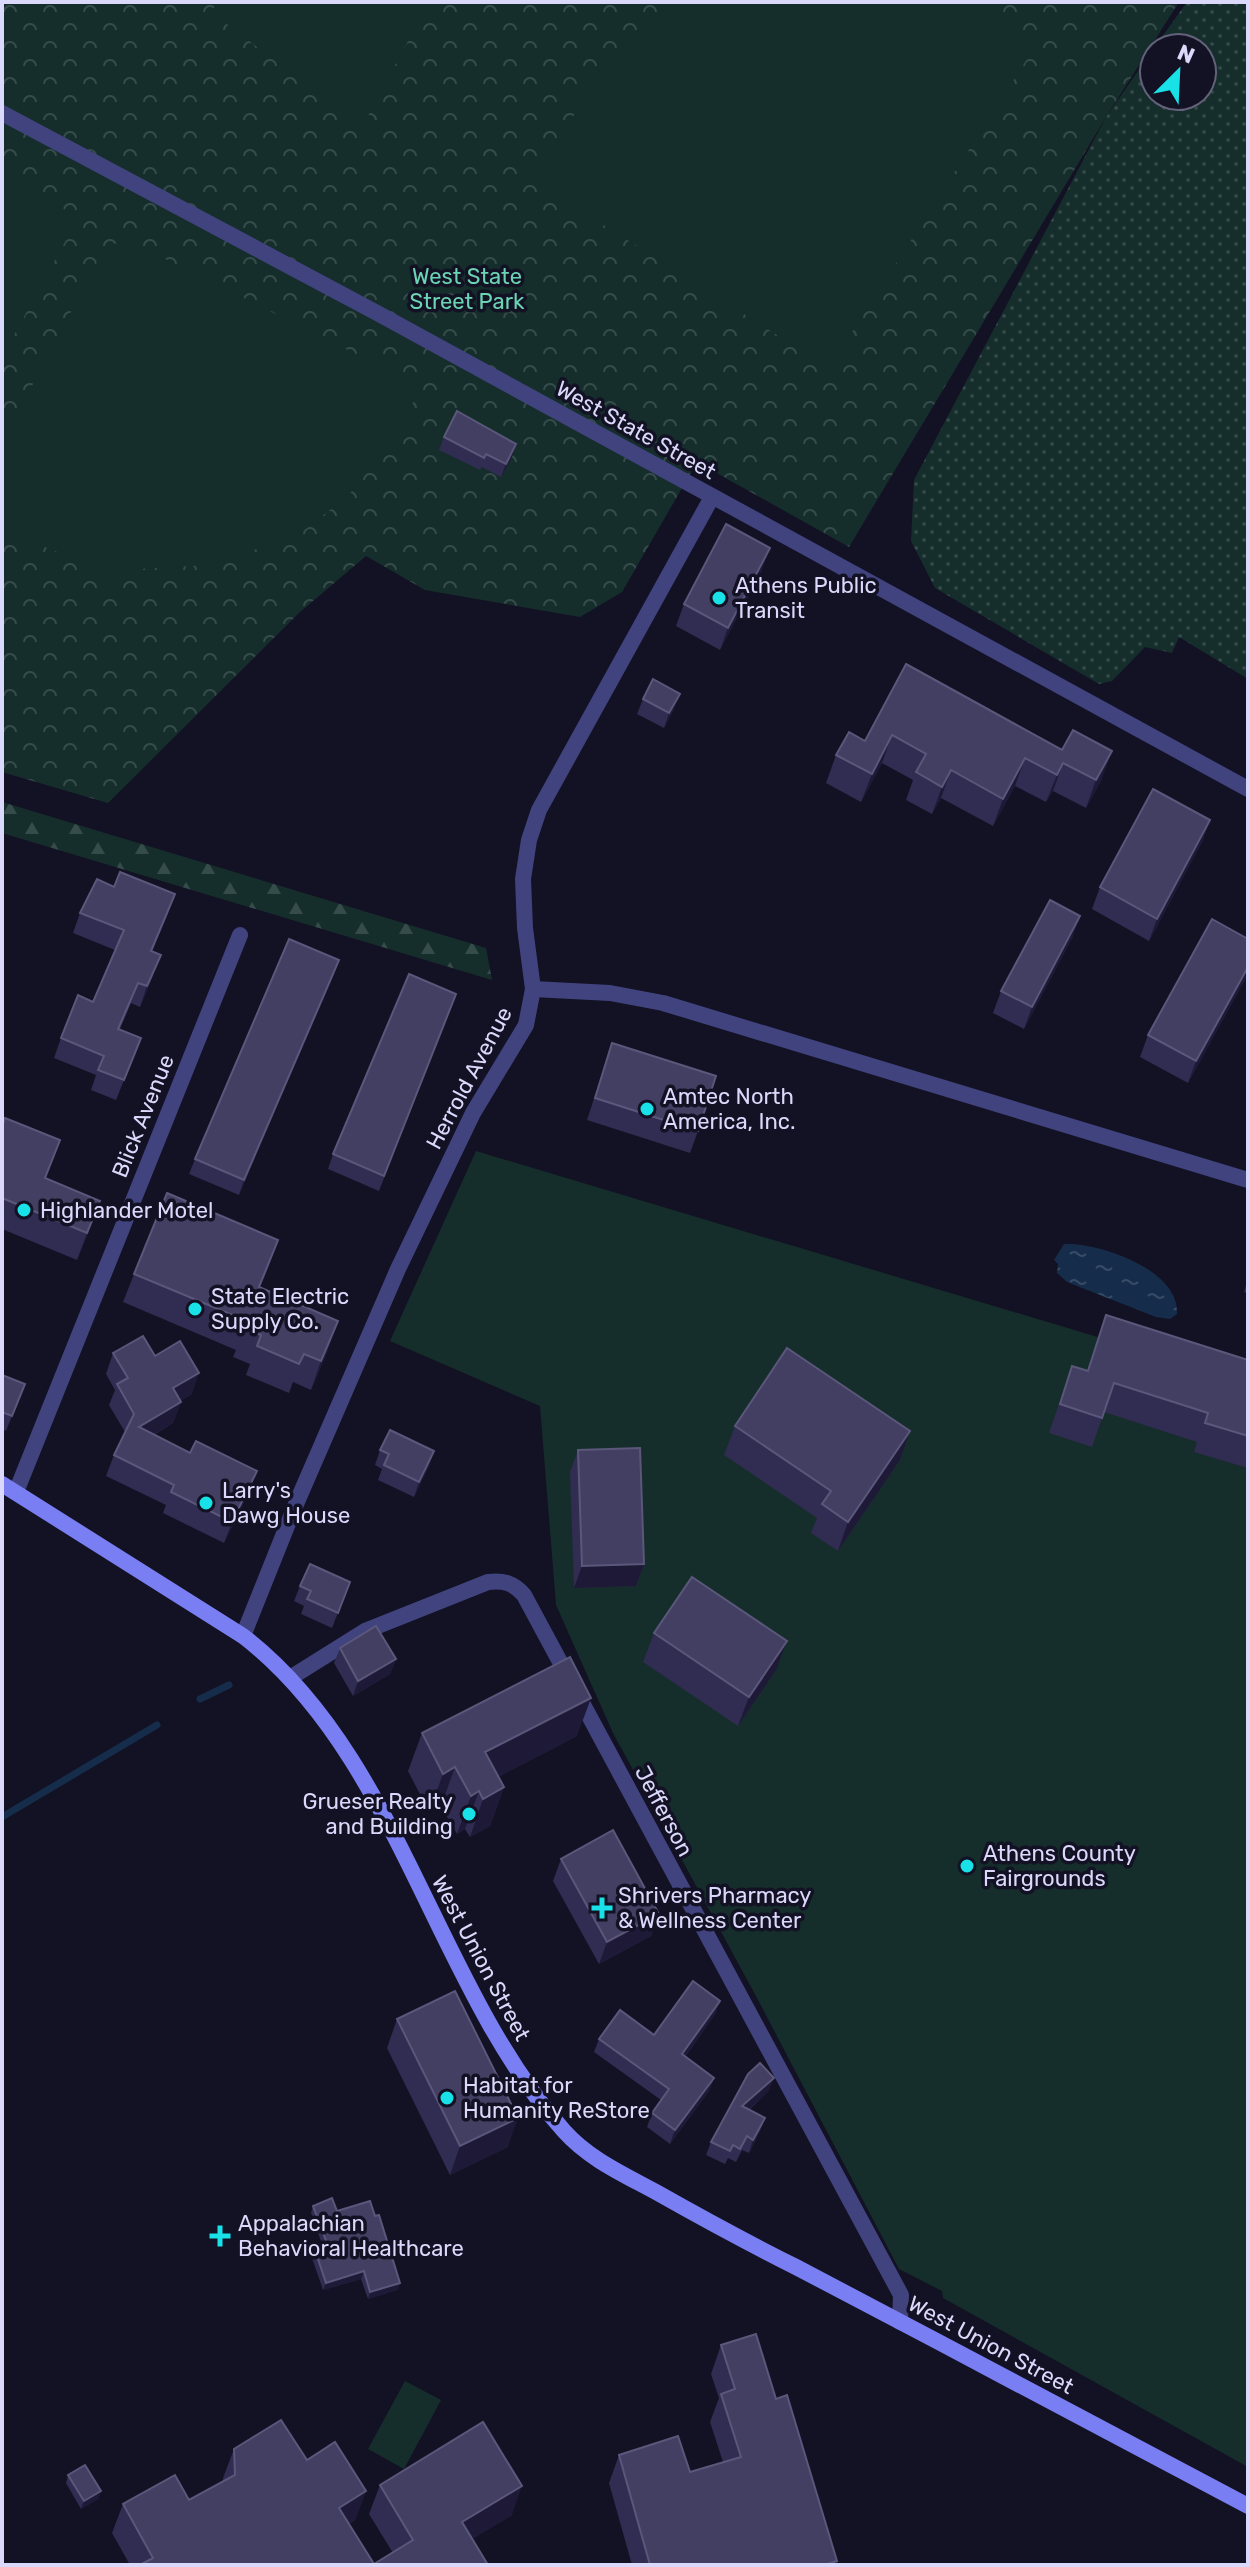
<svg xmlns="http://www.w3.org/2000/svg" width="1250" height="2567" font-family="Rubik,sans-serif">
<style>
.grass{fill:url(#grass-dots)}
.forest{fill:url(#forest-firs)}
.park{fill:url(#park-crowns)}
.pitch{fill:#152e2b}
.water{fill:url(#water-ripples)}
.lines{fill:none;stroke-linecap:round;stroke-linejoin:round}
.stream{stroke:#152d4a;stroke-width:7}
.street{stroke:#41437f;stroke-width:16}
.secondary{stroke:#797ff2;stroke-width:16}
.wall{fill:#312c51}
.shaded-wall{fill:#1d1937}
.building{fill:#433f63;stroke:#5b577b;stroke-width:2}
.poi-dot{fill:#18e2e8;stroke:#131124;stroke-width:3}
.labels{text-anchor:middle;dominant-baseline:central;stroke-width:7;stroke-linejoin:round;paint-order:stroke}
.park-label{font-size:22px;fill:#6bd4b3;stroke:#131124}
.street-label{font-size:22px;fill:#dad9fb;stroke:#131124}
.poi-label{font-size:22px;fill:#dad9fb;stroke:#131124;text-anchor:start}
</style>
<defs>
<pattern id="grass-dots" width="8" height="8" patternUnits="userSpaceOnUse" patternTransform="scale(2)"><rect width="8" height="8" fill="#152e2b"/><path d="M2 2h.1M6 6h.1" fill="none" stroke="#364c4b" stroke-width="1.8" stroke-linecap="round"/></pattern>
<pattern id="forest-firs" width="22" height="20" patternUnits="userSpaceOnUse" patternTransform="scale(2)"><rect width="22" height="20" fill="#152e2b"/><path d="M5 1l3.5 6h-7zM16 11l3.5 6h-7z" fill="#364c4b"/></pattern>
<pattern id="park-crowns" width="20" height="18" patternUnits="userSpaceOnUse" patternTransform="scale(2)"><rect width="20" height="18" fill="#152e2b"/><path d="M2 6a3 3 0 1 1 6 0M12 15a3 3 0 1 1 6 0" fill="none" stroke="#364c4b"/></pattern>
<pattern id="water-ripples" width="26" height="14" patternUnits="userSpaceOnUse" patternTransform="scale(2)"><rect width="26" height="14" fill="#152d4a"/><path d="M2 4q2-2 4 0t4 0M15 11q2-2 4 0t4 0" fill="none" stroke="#364b65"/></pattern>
</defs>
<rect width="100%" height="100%" fill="#131124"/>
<path class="grass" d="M1187,2h61v677l-69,-42 -7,16 -27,-6 -33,34 -13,3 -164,-96 -24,-47 3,-61 192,-363 48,-69v48h48v-48h-48z"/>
<path class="forest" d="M2,802l484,146 6,32 -490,-147z"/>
<path class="park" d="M2,2h1177l-73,115 -257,430 -152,-85 -75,130 -42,25 -155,-27 -59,-34 -66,56 -192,191 -106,-31z"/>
<g class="pitch">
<path d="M218,2h211l-67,125 -151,-115z"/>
<path d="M673,2h296l67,43 -207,323 -293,-186 73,-128z"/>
<path d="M2,179l64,31 5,21 -69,126z"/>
<path d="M127,240l295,147 -36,62 -38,47 -50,39 -89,30 -106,6 -101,-42v-86l103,-196z"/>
<path d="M476,1151l772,231v1085l-305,-169 -1,-7 -43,-22 -142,-271 -144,-265 -57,-128 -16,-199 -150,-65z"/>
<path d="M405,2381l36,19 -37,69 -36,-20z"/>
</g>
<path class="water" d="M1064,1244c35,-2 116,26 113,70l-7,5 -14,-2 -89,-35 -10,-9 1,-9 -4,-4z"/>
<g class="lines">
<g class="stream">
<path d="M200,1699l29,-14"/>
<path d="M2,1817l155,-92"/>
</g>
<g class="street">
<path d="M2,113l377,201 869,475"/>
<path d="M533,989l77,4 53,10 585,177"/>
<path d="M16,1492l224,-557"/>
<path d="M243,1636l50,-125 105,-242 75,-156 53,-88 7,-36 -8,-61 -2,-49 6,-39 10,-30 173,-313"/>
<path d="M290,1678l75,-47 123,-49c15,-2 26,1 36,13l377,700 -1,27"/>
</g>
<path class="secondary" d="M2,1484l241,152c156,120 192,350 321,495 25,28 59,43 92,61 46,26 92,51 140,75 151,79 301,159 452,239"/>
</g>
<g class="wall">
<path d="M444,437l68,20 -11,20 -19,-10 -2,3 -41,-20z"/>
<path d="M762,570l-42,80 -44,-24 8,-22z"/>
<path d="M906,664l196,115 -16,29 -33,-17 -7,11 -31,-16 -22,40 -52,-28 -9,16 -26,-14 7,-20 -31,-17 -21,39 -35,-19 10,-28 29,-14z"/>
<path d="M643,699l31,10 -10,19 -27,-14z"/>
<path d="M1210,820l-8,22 -53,99 -57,-32 8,-22z"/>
<path d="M114,887l61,7 -23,58 1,24 -13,31 -9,-4 -11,26 21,9 -25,62 -25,-10 5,-15 -42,-17 7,-20 32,-36 22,-52 -42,-17 7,-20z"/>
<path d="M1080,916l-8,22 -48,91 -31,-16 8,-22z"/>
<path d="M1248,939v35l-60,109 -48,-26 8,-22z"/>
<path d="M339,960l-100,235 -50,-21 6,-15z"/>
<path d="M456,994l-77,197 -51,-22 5,-15z"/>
<path d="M612,1043l86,88 -8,22 -103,-33z"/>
<path d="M2,1126l44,53 44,49 -13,32 -75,-31z"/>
<path d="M278,1240l-18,47 68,63 -17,40 -18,-8 -4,11 -43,-18 4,-11 -17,-7 3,-7 -113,-48 11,-28z"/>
<path d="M1248,1278v16l-4,-2z"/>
<path d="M1106,1315l142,45v108l-54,-16 3,-10 -93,-30 -12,35 -43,-14 23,-67 15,4z"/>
<path d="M113,1353l42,3 37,38 -12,7 1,1 -8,21 -19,12 95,57 -25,51 -61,-30 3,-8 -60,-29 8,-21 11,-23 -16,-27 6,-15 -9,-16z"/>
<path d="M2,1375l23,9 -19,47 -4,-2z"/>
<path d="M735,1426l175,5 -10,29 -62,91 -27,-18 6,-15 -93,-63z"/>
<path d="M380,1450l54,1 -5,15 -15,31 -36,-17 4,-11 -7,-4z"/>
<path d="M578,1450l66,114 -8,22 -62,2 -4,-116z"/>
<path d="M350,1582l-18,46 -31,-14 3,-8 -10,-5 6,-15z"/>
<path d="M654,1633l122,37 -38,56 -95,-64z"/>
<path d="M340,1648l56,11 -6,15 -37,22 -19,-33z"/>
<path d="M422,1733l155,3 -79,41 6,10 -14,39 -20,11 -5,-8 -8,5 -16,-28 -12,6 -21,-41z"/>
<path d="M561,1859l98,55 -8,22 -52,28 -46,-83z"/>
<path d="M720,2001l-5,13 -30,43 29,21 -5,13 -39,53 -23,-17 5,-14 9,-13 -67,-48 5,-13 55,-4z"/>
<path d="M397,2019l111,128 -58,28 -63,-127z"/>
<path d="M769,2091l-20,19 16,8 -5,13 -11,22 -7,-3 -6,12 -8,-4 -3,6 -19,-9 5,-13z"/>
<path d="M313,2206l24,5 63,72 -3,7 -29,9 -7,-20 -38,11 -11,-32 3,-8 8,-3 -12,-34z"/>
<path d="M721,2345l55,54 61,162 -1,4h-204l-23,-82 10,-28 71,17 33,-10 -13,-40 9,-24 -8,-24z"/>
<path d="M234,2449l73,11 59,31 -11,29 -6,4 25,40 19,-11 -24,-39 11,-29 132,30 -40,24 16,26h-358l-18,-32 11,-29 66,-4 34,-19v-3z"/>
<path d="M68,2475l33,16 -3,8 -17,10 -15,-26z"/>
</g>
<g class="shaded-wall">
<path d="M516,444l-4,13 -11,20 5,-13z"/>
<path d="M770,548l-8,22 -42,80 8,-22z"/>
<path d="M680,694l-6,15 -10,19 5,-15z"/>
<path d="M892,735l-10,28 -21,39 11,-28z"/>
<path d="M1112,751l-10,28 -16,29 10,-28z"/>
<path d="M1025,758l-10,28 -22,40 10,-27z"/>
<path d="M1063,763l-10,28 -7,11 11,-27z"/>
<path d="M951,770l-10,28 -9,16 10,-27z"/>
<path d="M1210,820l-8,22 -53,99 8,-22z"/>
<path d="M175,894l-7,20 -24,57 7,-20z"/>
<path d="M1080,916l-8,22 -48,91 8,-22z"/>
<path d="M161,955l-8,21 -13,31 7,-21z"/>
<path d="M339,960l-5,15 -95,220 5,-15z"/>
<path d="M1248,967v7l-60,109 8,-22z"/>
<path d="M100,1201l-10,27 -13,32 10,-27z"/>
<path d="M278,1240l-10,29 -20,47 11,-29z"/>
<path d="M338,1321l-10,29 -17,40 10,-29z"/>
<path d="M199,1373l-7,21 -27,15 8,-21z"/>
<path d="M181,1402l-8,21 -42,25 8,-21z"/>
<path d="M910,1431l-10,29 -62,91 10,-29z"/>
<path d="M434,1451l-5,15 -15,31 5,-15z"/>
<path d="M257,1471l-8,21 -25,51 8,-21z"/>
<path d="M644,1564l-8,22 -62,2 8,-22z"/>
<path d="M787,1641l-11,29 -38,56 11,-29z"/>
<path d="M396,1659l-6,15 -37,22 5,-15z"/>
<path d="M591,1698l-14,38 -106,55 14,-39z"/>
<path d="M455,1767l-14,39 -12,6 14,-38z"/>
<path d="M504,1787l-14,39 -20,11 13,-38z"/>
<path d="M479,1791l-14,38 -8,5 14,-38z"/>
<path d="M659,1914l-8,22 -52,28 8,-22z"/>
<path d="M720,2001l-5,13 -38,54 5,-14z"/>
<path d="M714,2078l-5,13 -39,53 5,-14z"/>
<path d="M774,2078l-5,13 -31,28 4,-13z"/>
<path d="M518,2118l-10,29 -58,28 10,-29z"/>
<path d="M765,2118l-5,13 -11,22 4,-13z"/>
<path d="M364,2271l-3,8 -38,11 3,-7z"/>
<path d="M400,2283l-3,7 -29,9 2,-7z"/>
<path d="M522,2486l-10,29 -60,36 10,-29z"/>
<path d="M101,2491l-3,8 -17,10 3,-8z"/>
<path d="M366,2491l-11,29 -26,16 10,-28z"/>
</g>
<g class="building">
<path d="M457,411l59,33 -10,20 -20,-10 -2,4 -40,-21z"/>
<path d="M726,524l44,24 -42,80 -44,-24z"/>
<path d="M906,664l156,86 11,-20 39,21 -16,29 -33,-17 -6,12 -32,-17 -22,41 -52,-29 -9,17 -26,-15 10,-18 -34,-19 -20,39 -36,-19 13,-23 16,9z"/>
<path d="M653,679l27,15 -11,19 -26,-14z"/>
<path d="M1153,789l57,31 -53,99 -57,-32z"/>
<path d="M120,872l55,22 -24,57 10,4 -14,31 -9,-3 -20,46 23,9 -17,42 -26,-10 6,-14 -43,-18 17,-43 15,7 31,-72 -44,-17 17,-34 17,8z"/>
<path d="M1050,900l30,16 -48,91 -31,-16z"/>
<path d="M1212,919l36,20v28l-52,94 -48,-26z"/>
<path d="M289,939l50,21 -95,220 -49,-21z"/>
<path d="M409,974l47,20 -72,182 -51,-22z"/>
<path d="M612,1043l104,33 -18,55 -103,-33z"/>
<path d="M5,1118l55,22 -15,38 55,23 -13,32 -85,-35v-72z"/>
<path d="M167,1193l111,47 -19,47 79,34 -17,40 -17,-7 -5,10 -42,-18 4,-11 -17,-7 3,-7 -113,-47z"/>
<path d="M1106,1315l142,45v76l-43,-13 3,-10 -94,-30 -12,35 -42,-14 12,-38 16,5z"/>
<path d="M143,1336l12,20 25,-15 19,32 -26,15 8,14 -42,25 51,26 6,-12 61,30 -25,51 -61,-30 3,-7 -60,-30 20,-41 -17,-30 11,-6 -15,-25z"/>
<path d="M787,1348l123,83 -62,91 -26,-18 9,-13 -96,-65z"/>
<path d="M2,1375l23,9 -13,32 -10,-4z"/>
<path d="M390,1430l44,21 -15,31 -35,-17 5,-11 -9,-4z"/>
<path d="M640,1448l4,116 -62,2 -4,-116z"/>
<path d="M310,1564l40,18 -12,31 -31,-14 4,-8 -11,-5z"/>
<path d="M692,1577l95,64 -38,56 -95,-64z"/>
<path d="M376,1626l20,33 -38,22 -18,-33z"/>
<path d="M570,1657l21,41 -106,54 19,35 -21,12 -4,-8 -8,5 -16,-29 -12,7 -21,-41z"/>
<path d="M613,1830l46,84 -52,28 -46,-83z"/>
<path d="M693,1981l27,20 -38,53 32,24 -39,52 -23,-17 17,-24 -70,-50 21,-29 34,25z"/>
<path d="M455,1991l63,127 -58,28 -63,-127z"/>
<path d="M760,2063l14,15 -32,28 23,12 -12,22 -6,-4 -7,13 -7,-4 -3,6 -19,-9 37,-68z"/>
<path d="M332,2198l5,13 33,-10 5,15 4,-1 21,68 -30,9 -6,-21 -38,12 -11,-33 13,-4 -15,-40z"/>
<path d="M756,2334l20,65 11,-4 50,166 -13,4h-174l-31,-110 59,-19 12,36 51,-15 -20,-63 14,-5 -14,-44z"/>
<path d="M281,2420l26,40 28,-18 31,49 -27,17 35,56 39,-24 -33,-55 103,-63 39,64 -60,36 26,43h-348l13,-7 -30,-54 52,-29 14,25 46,-25 -1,-26z"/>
<path d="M85,2465l16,26 -17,10 -16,-26z"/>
</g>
<g class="poi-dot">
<circle cx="719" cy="598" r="8"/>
<circle cx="647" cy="1109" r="8"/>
<circle cx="24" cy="1210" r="8"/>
<circle cx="195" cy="1309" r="8"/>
<circle cx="206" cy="1503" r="8"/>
<circle cx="469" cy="1814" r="8"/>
<circle cx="967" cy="1866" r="8"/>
<path d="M598 1896h8v8h8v8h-8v8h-8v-8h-8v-8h8z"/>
<circle cx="447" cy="2098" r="8"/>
<path d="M216 2224h8v8h8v8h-8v8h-8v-8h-8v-8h8z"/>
</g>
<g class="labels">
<g class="park-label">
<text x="467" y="276">West State<tspan x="467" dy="25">Street Park</tspan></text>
</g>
<g class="street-label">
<text transform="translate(636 430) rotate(29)">West State Street</text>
<text transform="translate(469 1078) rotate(-62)">Herrold Avenue</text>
<text transform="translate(143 1116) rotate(-68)">Blick Avenue</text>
<text transform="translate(664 1811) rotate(62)">Jefferson</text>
<text transform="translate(481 1958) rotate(62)">West Union Street</text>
<text transform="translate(991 2345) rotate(28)">West Union Street</text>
</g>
<g class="poi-label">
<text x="735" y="585">Athens Public<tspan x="735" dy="25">Transit</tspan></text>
<text x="663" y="1096">Amtec North<tspan x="663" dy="25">America, Inc.</tspan></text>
<text x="40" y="1210">Highlander Motel</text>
<text x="211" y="1296">State Electric<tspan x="211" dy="25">Supply Co.</tspan></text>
<text x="222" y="1490">Larry's<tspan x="222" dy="25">Dawg House</tspan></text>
<text x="453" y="1801" text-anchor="end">Grueser Realty<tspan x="453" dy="25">and Building</tspan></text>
<text x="983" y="1853">Athens County<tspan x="983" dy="25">Fairgrounds</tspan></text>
<text x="618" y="1895">Shrivers Pharmacy<tspan x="618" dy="25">&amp; Wellness Center</tspan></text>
<text x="463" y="2085">Habitat for<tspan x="463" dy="25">Humanity ReStore</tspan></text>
<text x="238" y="2223">Appalachian<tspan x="238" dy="25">Behavioral Healthcare</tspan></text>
</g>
</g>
<rect width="1250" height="2567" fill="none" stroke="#dad9fb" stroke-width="8"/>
<g transform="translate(1178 72) rotate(24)"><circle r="38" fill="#131124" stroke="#63617a" stroke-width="2"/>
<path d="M0-6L14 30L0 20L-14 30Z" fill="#18e2e8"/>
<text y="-12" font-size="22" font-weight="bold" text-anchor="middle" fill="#dad9fb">N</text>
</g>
</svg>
